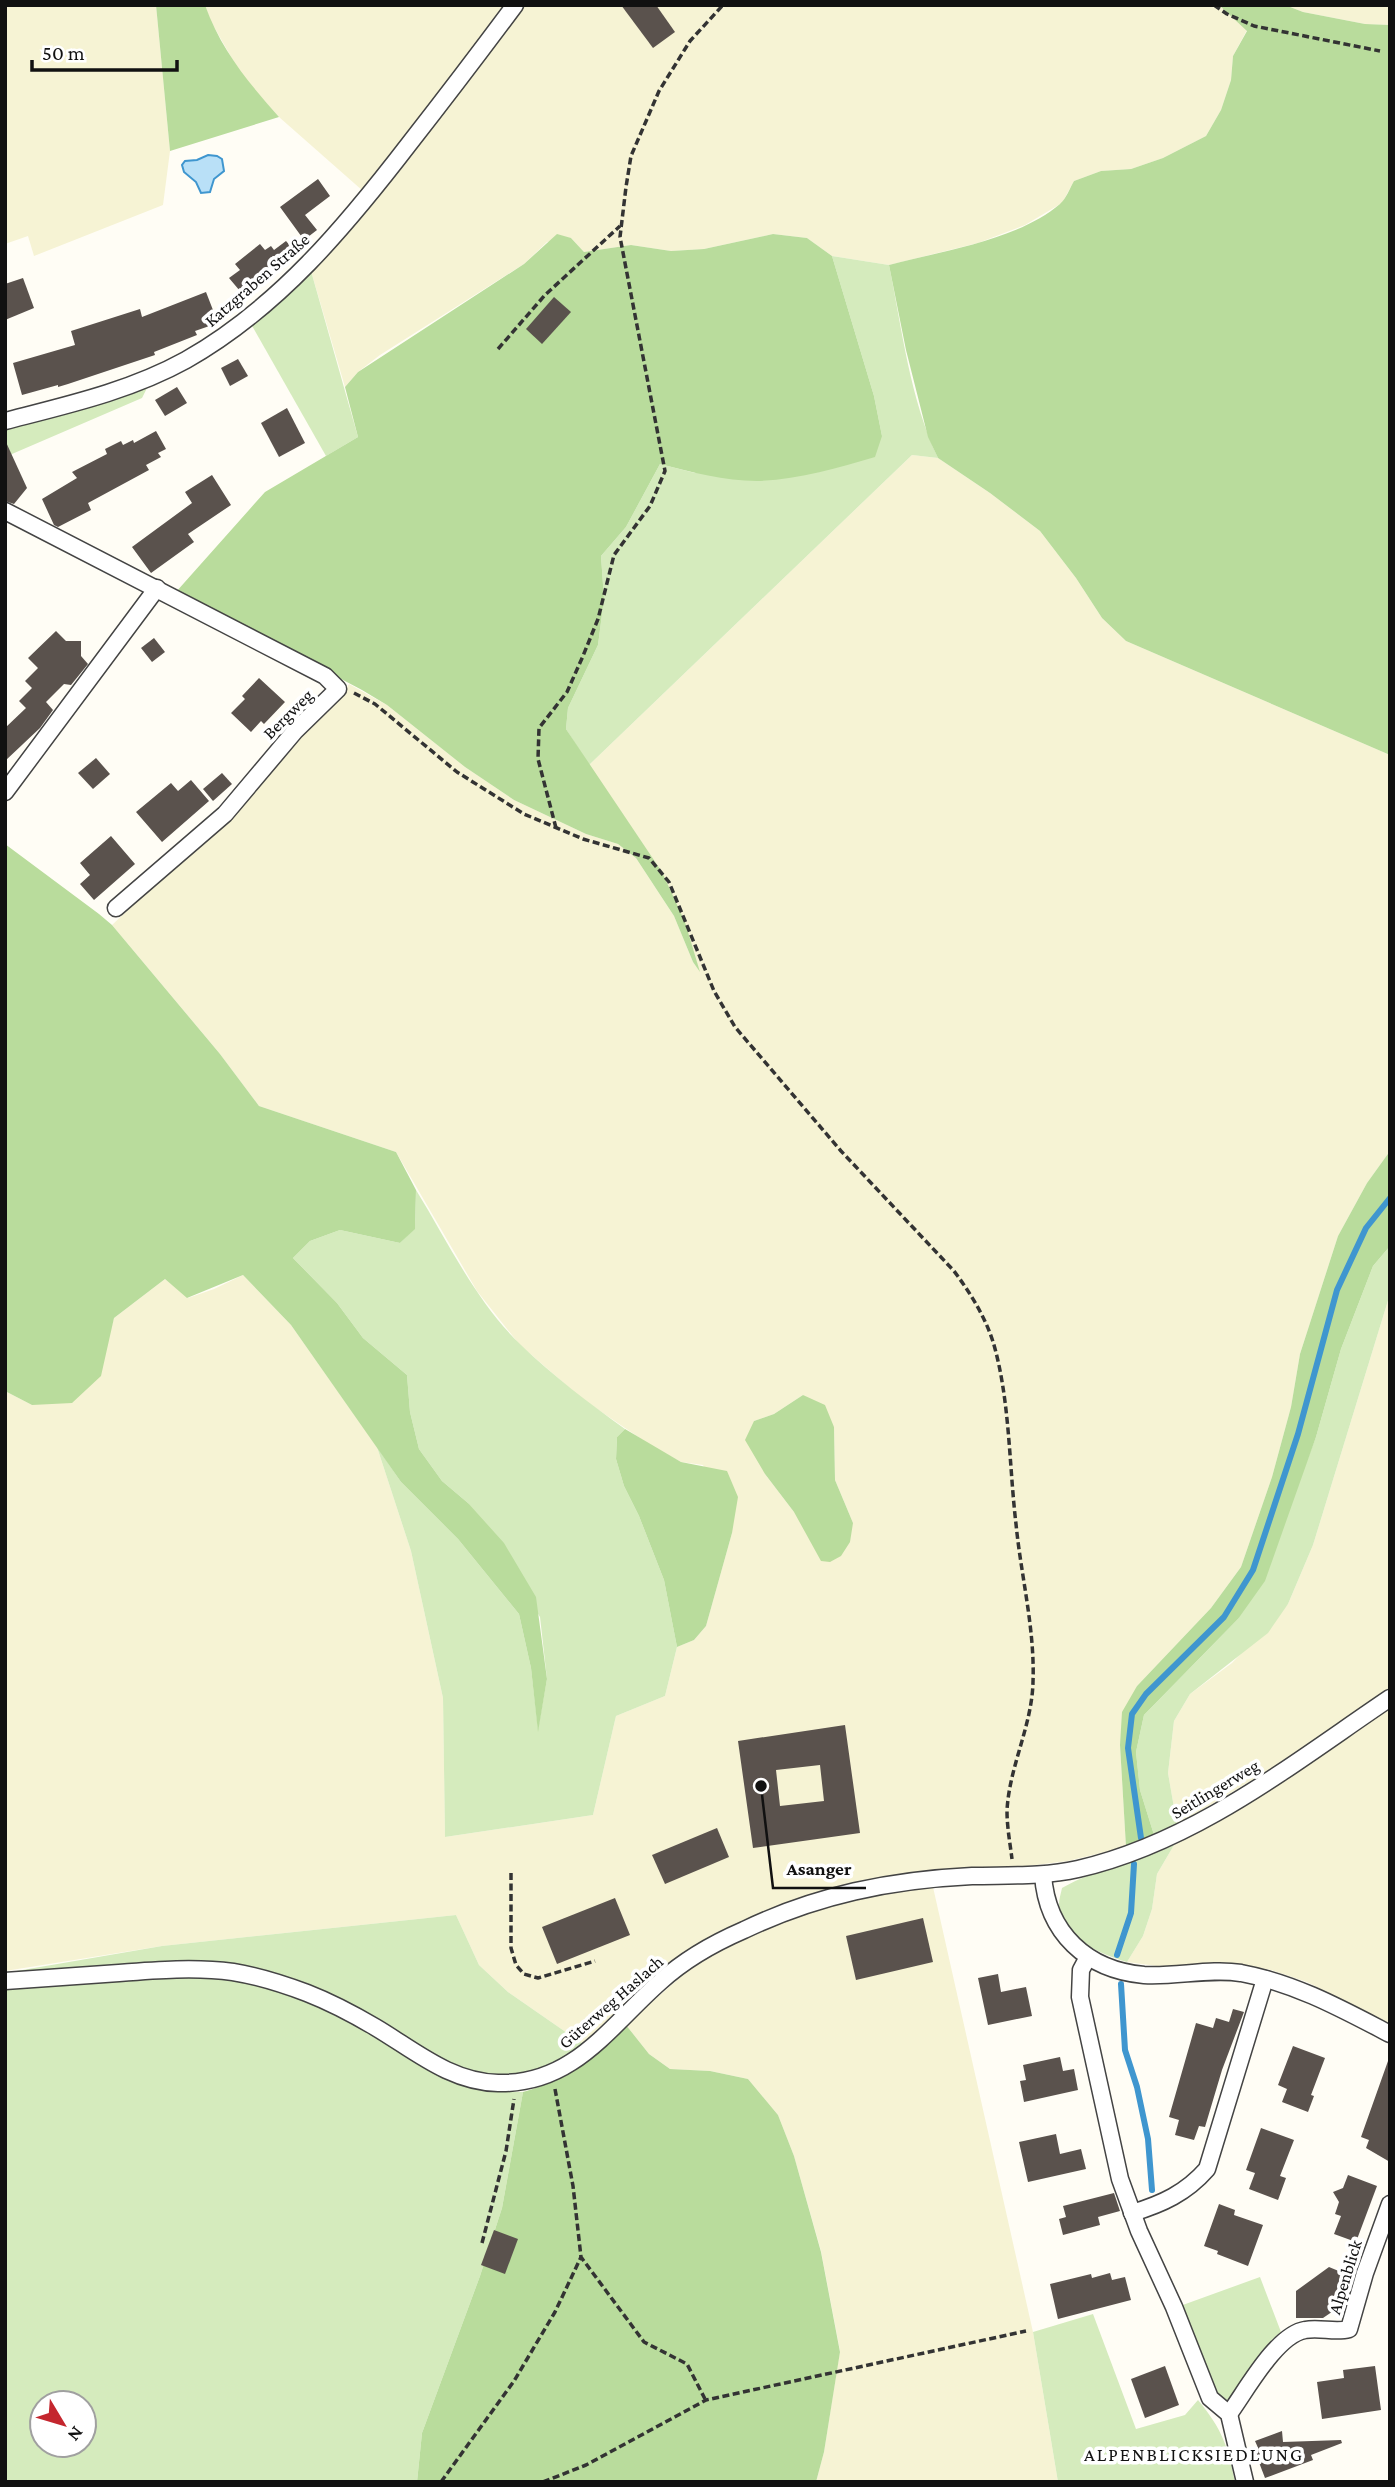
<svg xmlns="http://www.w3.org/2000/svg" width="1395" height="2487" font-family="'Crimson Pro',serif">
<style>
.farmland{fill:#f6f3d4;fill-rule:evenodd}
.green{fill:#d5ebbd;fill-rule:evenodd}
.forest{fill:#b9dc9c}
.water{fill:#b9e0f7;stroke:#3f96cf;stroke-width:2}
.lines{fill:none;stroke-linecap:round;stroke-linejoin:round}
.stream{stroke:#3f96cf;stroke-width:6}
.building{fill:#5a524d;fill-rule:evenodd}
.minor-casing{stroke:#444;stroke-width:19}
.path{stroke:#333;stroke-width:3.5;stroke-dasharray:7 3.5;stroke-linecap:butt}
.minor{stroke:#fff;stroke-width:16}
.labels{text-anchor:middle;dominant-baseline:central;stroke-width:7;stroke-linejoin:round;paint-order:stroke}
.street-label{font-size:18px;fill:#111;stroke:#fff}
.neighbourhood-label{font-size:19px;letter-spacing:2px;fill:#111;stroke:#fff}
.leader{fill:none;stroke:#111;stroke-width:2.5}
.callout-dot{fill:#111;stroke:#fff;stroke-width:2.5}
.callout-label{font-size:19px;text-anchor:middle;font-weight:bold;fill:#111;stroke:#fff;stroke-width:7;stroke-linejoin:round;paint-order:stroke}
</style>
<rect width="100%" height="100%" fill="#fffdf5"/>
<g class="farmland">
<path d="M5,5h151l14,146 -7,54 -129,51 -6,-20 -23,8z"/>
<path d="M205,5h302l-144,186 -84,-74 -37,-41 -32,-56z"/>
<path d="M523,5h696l28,25 -14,26 -2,24 -10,30 -15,26 -43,22 -32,11 -30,2 -27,10 -12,22 -37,22 -47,18 -89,22 -57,-9 -25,-18 -34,-4 -69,15 -33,2 -40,-6 -47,7 -13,-14 -24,4 -23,22 -144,91 -22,17 -13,15 -34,-116 52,-58z"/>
<path d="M1285,5h105v20l-25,-1 -62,-12z"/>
<path d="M912,455l26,3 52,35 50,38 36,47 26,40 24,23 264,114v396l-23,32 -29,53 -38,118 -9,53 -19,70 -31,90 -30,41 -74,78 -17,59 6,102 -58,14 -41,5 -123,8 -46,7 -61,19 -106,50 -54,42 -54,52 -75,-52 -29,-27 -23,-50 -294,31 -157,25v-580l27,14 75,-62 7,-25 51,-39 23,19 26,-9 29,-14 48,50 86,122 34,104 32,147 2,139 148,-22 23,-99 49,-20 12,-49 17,-7 12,-14 26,-93 -29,-68 -22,-3 -31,-17 -69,-47 -62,-54 -42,-53 -81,-139 -137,-46 -39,-52 -108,-129 58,-55 55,-46 73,-84 39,-37 12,-19 38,21 78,62 49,33 72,34 32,10 18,14 38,58 19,46 6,8 -14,-47 -23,-51 -73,-107zM803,1395l31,32 1,53 18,43 -59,-11 -29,-38 -11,-53 20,-7z"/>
<path d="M1390,1294v394l-126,85 -87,52 -9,-52 6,-52 16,-27 42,-31 56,-59 25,-59z"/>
<path d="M1390,1708v316l-83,-42 -36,-12 -34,-6 -80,2 -30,-4 16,-26 9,-27 5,-35 17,-29 43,-23 56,-35z"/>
<path d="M933,1887l100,445 25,150h-242l8,-30 16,-101 -19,-100 -27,-95 -16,-41 -30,-36 -38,-8 -40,-2 -21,-15 -23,-29 59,-52 40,-26 47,-24 49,-18 52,-11z"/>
</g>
<g class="green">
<path d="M832,256l57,9c13,64 21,134 49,193l-26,-3 -323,310 -23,-36 2,-21 30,-63 6,-46 -3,-43 25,-29 34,-63 35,9 187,-37 -8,-40z"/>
<path d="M311,271l47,166 -32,19 -75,-132z"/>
<path d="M148,386l-6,12 -137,59v-28l77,-21z"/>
<path d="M416,1190c32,52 60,112 105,155 32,31 68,58 104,84l-8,8 -1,22 8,27 15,30 25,64 13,67 -12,49 -49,20 -23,99 -148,22 -2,-139 -32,-147 -34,-104 24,35 57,57 61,75 12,54 7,61 9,-50 -7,-62 -72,-114 -26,-22 -23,-32 -9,-37 -3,-37 -44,-37 -26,-35 -44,-45 17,-17 30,-11 60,13 15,-15z"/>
<path d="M1390,1246v48l-77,251 -25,59 -20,29 -78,61 -16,27 -6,52 9,52 -23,10 -14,-45 -4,-38 8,-37 94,-96 52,-114 26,-68 25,-88 32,-83z"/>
<path d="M1174,1845l-17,29 -5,35 -9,27 -16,26c-27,-8 -67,-24 -68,-58 0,-5 2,-11 3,-16 35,-20 76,-26 112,-43z"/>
<path d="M456,1915l23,50 29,27 75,52c-81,69 -142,13 -215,-30 -40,-24 -83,-41 -129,-50 -29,-5 -61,-1 -90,1 -48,2 -96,5 -144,8l157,-27z"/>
<path d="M199,1975l41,3 37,10 72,32 108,63 30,8 36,1 -21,116 -22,68 -58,157 -5,49h-412v-494zM42,2403h42v42h-42z"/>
<path d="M1260,2277l21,55c-22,17 -36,44 -51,67l-5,1 -13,-9 -32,-85z"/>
<path d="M1093,2314l43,115 49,-14 13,-15c25,31 29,44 37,82h-177l-25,-150z"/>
</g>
<g class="forest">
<path d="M156,5h49c16,45 43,77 74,112l-109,34z"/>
<path d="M1219,5h66l18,7 62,12 25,1v730l-264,-114 -24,-23 -26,-40 -36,-47 -50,-38 -52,-35 -10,-21 -22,-87 -17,-85c53,-14 129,-25 171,-61 6,-5 10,-16 14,-23l27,-10 30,-2 32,-11 43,-22 15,-26 10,-30 2,-24 14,-25z"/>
<path d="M557,234l14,4 13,14 47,-7 40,6 33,-2 69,-15 34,4 25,18 42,140 8,40 -7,21c-38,11 -78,23 -118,24 -32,0 -66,-9 -97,-17l-34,63 -25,29 3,43 -6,46 -30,63 -2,21 96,143 23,50 15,50 -7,-10 -19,-46 -38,-58 -18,-14 -32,-10 -72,-34 -49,-33 -78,-62 -25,-15 -186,-98 89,-100 93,-55 -13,-50 13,-15 166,-108z"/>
<path d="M5,844l94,70 13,11 108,129 39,52 137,46 20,38 -1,39 -15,14 -60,-13 -30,11 -17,17 44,45 26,35 44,37 3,37 9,37 23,32 26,22 36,40 32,54 11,82 -9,53 -7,-64 -12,-54 -61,-75 -57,-57 -110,-157 -48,-50 -56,23 -22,-19 -51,39 -13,58 -29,27 -40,2 -27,-14z"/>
<path d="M1390,1151v95l-17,20 -32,83 -25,88 -51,144 -27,38 -94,96 -8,37 4,38 14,45 -28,12 -6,-102 2,-33 15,-26 74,-78 30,-41 31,-90 19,-70 9,-53 38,-118 29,-53z"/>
<path d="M803,1395l22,10 9,22 1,53 18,43 -3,19 -9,14 -11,6 -9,-1 -27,-49 -29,-38 -20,-34 9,-19 20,-7z"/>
<path d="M625,1429l56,33 46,9 11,26 -6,36 -26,93 -12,14 -17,7 -13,-67 -25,-64 -15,-30 -8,-27 1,-22z"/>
<path d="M626,2025l23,29 21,15 40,2 38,8 30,36 16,41 27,96 19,100 -16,100 -8,30h-399l5,-49 58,-157 22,-68 21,-116c45,-13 71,-35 103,-67z"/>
</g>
<path class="water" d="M208,155l9,1 5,3 2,12 -10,8 -4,13 -9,1 -5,-11 -12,-10 -2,-7 3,-4 12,-1z"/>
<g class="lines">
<g class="stream">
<path d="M1141,1838l-13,-90 4,-34 14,-20 78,-77 29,-47 45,-136 39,-144 29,-62 24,-30"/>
<path d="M1117,1955l14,-42 3,-49"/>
<path d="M1121,1984l4,66 12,37 11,52 4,51"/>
</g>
</g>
<g class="building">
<path d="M621,5h35l19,27 -22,16z"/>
<path d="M318,179l12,17 -25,19 12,15 -13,10 -24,-33z"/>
<path d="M286,241l12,14 -53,42 -16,-19 11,-8 -5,-6 25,-20 5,6 6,-4 3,4z"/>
<path d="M23,278l11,30 -29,12v-36z"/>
<path d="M206,292l12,31 -23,8 2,4 -43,17 1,3 -87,29 -10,3v-2l-36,10 -9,-32 62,-18 -4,-14 69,-22 2,8z"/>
<path d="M554,297l17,15 -29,32 -16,-15z"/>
<path d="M238,359l10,17 -18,10 -9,-18z"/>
<path d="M177,387l10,16 -22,13 -10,-16z"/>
<path d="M287,408l18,35 -26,14 -18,-34z"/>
<path d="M156,431l10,18 -8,4 3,4 -15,8 3,5 -61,33 3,7 -33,17 -4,-2 -12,-26 35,-21 -5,-6 35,-18 -2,-5 16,-8 2,4 10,-5 1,3z"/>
<path d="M5,440l22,48 -13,16 -9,-3z"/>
<path d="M212,475l19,30 -43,29 6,8 -43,31 -19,-26 60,-44 -7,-11z"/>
<path d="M56,631l10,10h15v15l7,8 -17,21 -7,-1 -18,18 7,8 -13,18 -35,33v-33l21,-20 -7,-7 13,-13 -7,-7 13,-13 -10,-10z"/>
<path d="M154,638l11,14 -13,10 -11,-14z"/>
<path d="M259,678l26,24 -21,22 -3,-3 -10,11 -20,-19 14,-14 -3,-3z"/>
<path d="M96,758l14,16 -17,15 -15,-16z"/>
<path d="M222,773l10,11 -19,17 -10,-12z"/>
<path d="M191,780l18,21 -47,41 -26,-30 35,-29 7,8z"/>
<path d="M111,836l24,28 -41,36 -14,-16 10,-9 -10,-12z"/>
<path d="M845,1725l15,108 -107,15 -15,-107zM820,1765l4,36 -44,5 -4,-36z"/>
<path d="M717,1828l12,29 -64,27 -13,-29z"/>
<path d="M615,1898l15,37 -73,29 -15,-37z"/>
<path d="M923,1918l10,44 -77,18 -10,-44z"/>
<path d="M998,1974l3,18 25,-5 6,29 -44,9 -10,-47z"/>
<path d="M1233,2009l11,3 -22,58 -17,57 -6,-1 -5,14 -19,-5 4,-15 -10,-3 27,-94 17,5 3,-10 13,4z"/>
<path d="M1293,2046l32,12 -14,37 3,1 -6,16 -26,-10 5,-13 -9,-4z"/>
<path d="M1060,2057l3,14 11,-2 4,21 -54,12 -4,-21 6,-1 -3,-15z"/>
<path d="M1388,2061h2v101l-24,-14 3,-8 -8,-3z"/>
<path d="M1261,2128l33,12 -14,36 6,2 -8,22 -29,-11 6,-16 -9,-3z"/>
<path d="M1056,2134l4,20 21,-5 5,20 -58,13 -9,-40z"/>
<path d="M1348,2175l29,11 -21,56 -22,-8 7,-18 -6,-2 4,-12 -6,-10 10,-4z"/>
<path d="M1114,2193l6,18 -22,6 2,8 -37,10 -4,-16 7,-2 -3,-11z"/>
<path d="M1219,2204l16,6 -1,5 29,10 -15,41 -31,-12 1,-3 -14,-5z"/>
<path d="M494,2230l24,9 -13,35 -24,-9z"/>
<path d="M1329,2267l24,10 -8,26 -22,15h-27v-27z"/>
<path d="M1110,2273l2,7 13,-3 6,23 -73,19 -8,-35 41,-10 1,4z"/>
<path d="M1165,2366l14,39 -34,13 -14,-39z"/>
<path d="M1375,2366l6,44 -59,9 -5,-37 27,-4 -1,-8z"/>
<path d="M1282,2431l1,11 58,-2 1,3 -31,12 2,5 -48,18 -10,-26 4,-2 -4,-9z"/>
</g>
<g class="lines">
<defs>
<g id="minor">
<path d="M5,421c62,-16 125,-30 181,-61 92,-52 160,-134 223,-216 36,-46 71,-92 106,-139"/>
<path d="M5,511l320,165 13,13 -43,42 -70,83 -109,94"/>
<path d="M5,792l152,-204"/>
<path d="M1043,1875c4,58 44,95 101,100 32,2 66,-7 97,-2 54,10 101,36 149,61"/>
<path d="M1088,1957l-7,13 -1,27 40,182 19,52 35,76 36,91 19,16 16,68"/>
<path d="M5,1981c38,-3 76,-5 114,-8 38,-3 77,-6 114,-1 25,4 50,12 74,21 23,9 46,21 68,34 39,23 75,55 123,56 75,2 111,-56 162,-101 24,-22 54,-39 84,-52 73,-35 146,-50 228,-54 36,-1 71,1 106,-7 117,-27 214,-105 312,-171"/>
<path d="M1132,2213c30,-9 54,-20 75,-44l58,-190"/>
<path d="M1229,2414c17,-23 47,-79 76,-84 15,-3 30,3 44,-1l16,-56 25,-69"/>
</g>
</defs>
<use href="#minor" class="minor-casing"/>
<g class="path">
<path d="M1214,5l13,9 27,12 126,25"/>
<path d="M498,349l47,-54 75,-69"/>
<path d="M354,693l21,11 82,68 67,42 59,25 66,19 20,24 45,109 21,36 106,124 113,120c17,23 32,47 40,74 16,57 15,120 22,179 5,52 19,105 17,158 -1,44 -24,85 -26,129 0,16 3,32 5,48"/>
<path d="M556,828l-18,-69 1,-31 28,-36 16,-36 15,-37 16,-64 36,-49 15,-35 -45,-234 6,-50 5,-31 28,-65 31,-50 33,-36"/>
<path d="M511,1873v75l5,17 8,9 14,4 57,-17"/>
<path d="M555,2089l18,97 8,71 63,85 43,22 18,35"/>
<path d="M482,2243l24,-92 8,-52"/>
<path d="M441,2482l73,-101 41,-69 26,-55"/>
<path d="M543,2482l43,-17 120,-65 320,-69"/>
</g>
<use href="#minor" class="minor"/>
</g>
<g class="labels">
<g class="street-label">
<text transform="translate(257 280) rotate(-41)">Katzgraben Straße</text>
<text transform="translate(288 714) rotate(-45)">Bergweg</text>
<text transform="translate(1215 1789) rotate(-31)">Seitlingerweg</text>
<text transform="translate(611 2002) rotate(-41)">Güterweg Haslach</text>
<text transform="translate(1345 2277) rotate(-73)">Alpenblick</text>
</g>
<g class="neighbourhood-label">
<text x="1194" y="2454">ALPENBLICKSIEDLUNG</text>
</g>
</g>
<path class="leader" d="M761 1786L773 1888H866"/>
<circle class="callout-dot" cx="761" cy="1786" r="7"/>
<g class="callout-label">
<text x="819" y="1875">Asanger</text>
</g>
<rect width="1395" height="2487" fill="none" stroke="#111111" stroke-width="14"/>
<g transform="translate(63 2424) rotate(128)"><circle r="33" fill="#ffffff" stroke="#a0a0a0" stroke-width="2"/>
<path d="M0-5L12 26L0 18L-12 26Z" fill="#c4262e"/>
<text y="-10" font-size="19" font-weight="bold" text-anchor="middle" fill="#111111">N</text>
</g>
<path d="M32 60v10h145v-10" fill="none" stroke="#111111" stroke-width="3.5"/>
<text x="42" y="60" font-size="21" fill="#111111" stroke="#ffffff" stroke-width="5" paint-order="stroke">50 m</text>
</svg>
